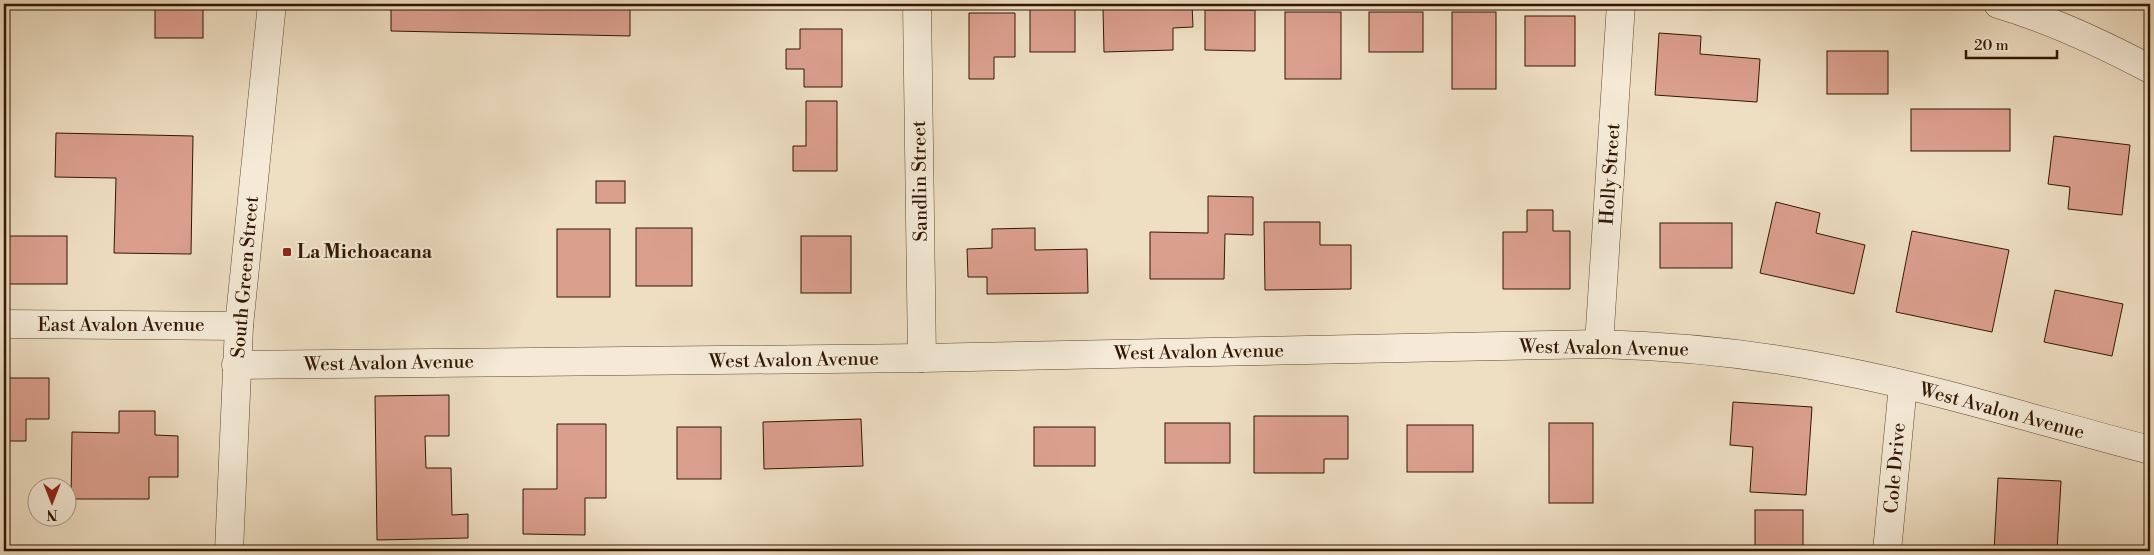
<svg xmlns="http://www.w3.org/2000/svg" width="2154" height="555" font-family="'Libre Bodoni',serif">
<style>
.building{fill:#db9f8e;stroke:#321700}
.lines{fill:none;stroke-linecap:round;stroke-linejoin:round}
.minor-casing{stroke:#614930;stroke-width:29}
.tertiary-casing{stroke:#614930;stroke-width:29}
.minor{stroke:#f4ead7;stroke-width:28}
.tertiary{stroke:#f4ead7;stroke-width:28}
.poi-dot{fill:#8f2418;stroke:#f4ead7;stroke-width:2}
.labels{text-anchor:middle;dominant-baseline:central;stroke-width:4.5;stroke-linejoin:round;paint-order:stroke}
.street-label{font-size:19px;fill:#321700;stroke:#f4ead7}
.poi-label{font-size:19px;font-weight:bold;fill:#321700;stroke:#f4ead7;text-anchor:start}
</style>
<rect width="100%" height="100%" fill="#eedec2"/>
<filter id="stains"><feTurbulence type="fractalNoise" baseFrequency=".004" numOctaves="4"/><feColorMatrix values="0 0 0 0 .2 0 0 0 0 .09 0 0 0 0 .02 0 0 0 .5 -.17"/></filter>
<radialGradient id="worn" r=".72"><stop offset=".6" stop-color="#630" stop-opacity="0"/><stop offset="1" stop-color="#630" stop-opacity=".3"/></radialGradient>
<g class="building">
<rect x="155" y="4" width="48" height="34"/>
<path d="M391,4h220v2h19v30l-239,-5z"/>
<path d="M1153,4h39l1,23 -20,1v22l-69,2 -1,-43 50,-1z"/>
<rect x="1030" y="7" width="45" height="45"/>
<path d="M1205,10h50v41l-50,-1z"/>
<rect x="1285" y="12" width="56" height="67"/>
<rect x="1369" y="12" width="54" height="40"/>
<rect x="1452" y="12" width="44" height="77"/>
<path d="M969,13h46v44h-21v22h-25z"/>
<rect x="1525" y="16" width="50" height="50"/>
<path d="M800,29h42v58h-38v-18h-18v-20h14z"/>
<path d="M1659,33l42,3 -1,18 60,5 -3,43 -102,-7z"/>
<rect x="1827" y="51" width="61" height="43"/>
<path d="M806,101h31v70h-44v-25h13z"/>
<rect x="1911" y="109" width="99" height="42"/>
<path d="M56,133l137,3 -2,118 -77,-1 2,-75 -61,-1z"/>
<path d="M2054,136l76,9 -8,70 -54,-6 2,-22 -22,-3z"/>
<rect x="596" y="181" width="29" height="22"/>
<path d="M1208,196l45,1v38l-28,-1 -1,45h-74v-47l58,1z"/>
<path d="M1776,202l44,11 -4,20 49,12 -11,49 -94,-21z"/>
<path d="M1527,210h26v21h17v58h-67v-57h24z"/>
<path d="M1264,222h56v23h31v44l-86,1z"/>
<rect x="1660" y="223" width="72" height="45"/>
<rect x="636" y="228" width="56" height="58"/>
<path d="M1035,228v22l52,-1 1,44 -101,1v-17h-19l-1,-28 25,-1v-19z"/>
<rect x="557" y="229" width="53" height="68"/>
<path d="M1912,231l97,19 -17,82 -96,-20z"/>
<rect x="8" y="236" width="59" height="48"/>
<rect x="801" y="236" width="50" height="57"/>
<path d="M2055,290l68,14 -11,52 -68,-14z"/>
<path d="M4,378h45v41h-23v22h-22z"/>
<path d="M449,395v41h-24l1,32h25l1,47 16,-1v24l-91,2 -2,-144z"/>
<path d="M1733,402l79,5 -6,88 -56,-3 3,-45 -23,-2z"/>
<path d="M119,411h36v24l23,1v41h-29v22h-78l1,-67 47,1z"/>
<path d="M1254,416h94v43h-24v14h-70z"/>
<path d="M861,419l2,47 -99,3 -1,-47z"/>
<rect x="1165" y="423" width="65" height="40"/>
<rect x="1549" y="423" width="44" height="80"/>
<path d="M557,424h49v74h-21v37l-62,-1v-45h34z"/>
<rect x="1407" y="425" width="66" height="47"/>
<rect x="677" y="427" width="44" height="52"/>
<rect x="1034" y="427" width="61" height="39"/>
<path d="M1998,478l63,3 -4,70h-63z"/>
<rect x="1755" y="510" width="48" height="41"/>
</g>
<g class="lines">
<defs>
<g id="minor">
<path d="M917,4l5,354"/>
<path d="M1998,4c54,16 103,39 152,65"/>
<path d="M4,324l235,2"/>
<path d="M1599,344l22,-340"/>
<path d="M236,365l686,-7 677,-14c78,2 156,10 233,25 107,20 213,54 318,81"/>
<path d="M1887,551l16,-166"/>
</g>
<path id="tertiary" d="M229,551l10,-225 33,-322"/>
</defs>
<use href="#minor" class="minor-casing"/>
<use href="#tertiary" class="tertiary-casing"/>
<use href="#minor" class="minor"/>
<use href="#tertiary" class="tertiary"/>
</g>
<rect class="poi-dot" x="282" y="247" width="10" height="10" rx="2.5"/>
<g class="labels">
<g class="street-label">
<text transform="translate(1610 174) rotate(-86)">Holly Street</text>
<text transform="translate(920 181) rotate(-91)">Sandlin Street</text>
<text transform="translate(245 277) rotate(-85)">South Green Street</text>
<text x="121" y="325">East Avalon Avenue</text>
<text transform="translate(1604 348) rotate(1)">West Avalon Avenue</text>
<text transform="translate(1199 352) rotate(-1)">West Avalon Avenue</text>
<text transform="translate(794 360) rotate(-1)">West Avalon Avenue</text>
<text transform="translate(389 363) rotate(-1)">West Avalon Avenue</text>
<text transform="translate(2002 411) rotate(15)">West Avalon Avenue</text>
<text transform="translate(1895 468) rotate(-85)">Cole Drive</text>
</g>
<g class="poi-label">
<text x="297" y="252">La Michoacana</text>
</g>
</g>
<rect width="2154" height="555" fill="none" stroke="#eedec2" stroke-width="20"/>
<rect x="5" y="5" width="2144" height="545" fill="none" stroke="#321700" stroke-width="2.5"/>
<rect x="10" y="10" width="2134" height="535" fill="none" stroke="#321700"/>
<g transform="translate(52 502) rotate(180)"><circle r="24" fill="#f4ead7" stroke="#a69681"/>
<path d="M0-4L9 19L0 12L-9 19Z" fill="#8f2418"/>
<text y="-8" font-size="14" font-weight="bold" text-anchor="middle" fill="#321700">N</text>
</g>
<path d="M1966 50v8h91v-8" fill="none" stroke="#321700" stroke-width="2.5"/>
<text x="1974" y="50" font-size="15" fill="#321700" stroke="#f4ead7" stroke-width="4" paint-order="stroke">20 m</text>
<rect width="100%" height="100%" filter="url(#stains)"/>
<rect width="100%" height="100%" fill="url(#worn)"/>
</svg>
